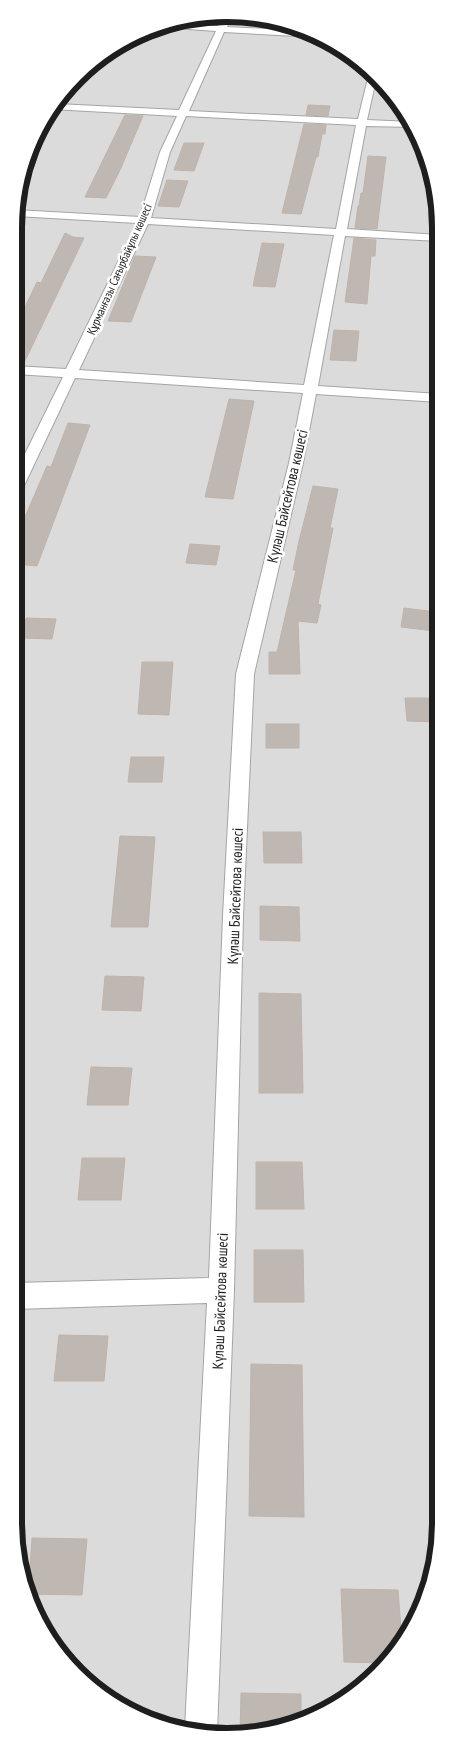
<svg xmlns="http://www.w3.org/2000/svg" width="455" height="1750" font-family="'PT Sans Narrow',sans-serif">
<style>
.residential{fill:#dcdbdb}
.building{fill:#bfb8b2;stroke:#c0b3a8}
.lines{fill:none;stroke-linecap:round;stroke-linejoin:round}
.minor-casing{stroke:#a5a5a5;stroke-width:2}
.minor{fill:#fff;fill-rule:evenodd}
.labels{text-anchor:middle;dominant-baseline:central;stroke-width:5;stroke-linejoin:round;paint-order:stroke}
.far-street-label{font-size:12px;fill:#1e1e1e;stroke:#fff}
.street-label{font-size:15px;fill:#1e1e1e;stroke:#fff}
.rim{fill:none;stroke:#1e1e1e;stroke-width:6}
</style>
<rect width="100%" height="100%" fill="#efece5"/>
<path class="residential" d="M256,16l66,20 57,41 40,56 20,67v1351l-26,78 -55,63 -75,37 -70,7 -80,-22 -66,-50 -37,-60 -16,-82 2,-1323 27,-79 55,-62 74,-37z"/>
<g class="building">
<path d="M308,105l22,1 -2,10 -22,-1z"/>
<path d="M125,115l18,1 -23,54 -14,28 -21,-1z"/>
<path d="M304,124l22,1 -1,9h-3l-4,23h-2l-15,57 -19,-1z"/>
<path d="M184,143h20l-10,28 -20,-1z"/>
<path d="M368,156l18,1 -9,72 -22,-1 3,-22h1l2,-13h2z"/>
<path d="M167,180l21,1 -9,26 -21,-1z"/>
<path d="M65,233l8,4 11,1 -61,127 -8,-1v-36l22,-46 4,1z"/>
<path d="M354,238l22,2 -1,16h-4l-4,48 -22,-2z"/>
<path d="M262,243l22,1 -9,43 -22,-1z"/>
<path d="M135,256l21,1 -25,65 -23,-1z"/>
<path d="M334,330l25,1 -3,30 -26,-1z"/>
<path d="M229,399l25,2 -21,98 -28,-2z"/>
<path d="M68,423l22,2 -53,141 -22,-2v-24l32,-74 4,1z"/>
<path d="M313,486l25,3 -8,39h3l-15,76 3,1 -4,18 -19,-2 2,53h-31v-22h8l19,-82h-3l6,-29z"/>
<path d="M190,544l30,2 -4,19 -30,-2z"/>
<path d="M404,608l32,4 -2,19 -33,-4z"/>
<path d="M26,618l30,1 -4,20 -30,-1z"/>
<path d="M142,662h31l-4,53 -31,-1z"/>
<path d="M405,698h31l3,24 -32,-1z"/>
<rect x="266" y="724" width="33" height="24"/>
<path d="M131,757h33l-2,25h-34z"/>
<path d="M263,832h38l1,31h-38z"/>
<path d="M120,836l35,1 -7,90h-37z"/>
<path d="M260,906l39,1 1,34 -40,-1z"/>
<path d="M105,976l39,1 -3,34 -39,-1z"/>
<path d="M259,993l42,1 2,99h-44z"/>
<path d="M91,1067l41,1 -4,37h-41z"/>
<path d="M82,1158h43l-4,42h-43z"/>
<path d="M256,1162h46l2,47h-48z"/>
<path d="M254,1250h49l1,52h-50z"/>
<path d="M59,1335l49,1 -4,45h-50z"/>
<path d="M251,1364l51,1 2,152 -55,-1z"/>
<path d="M32,1538l55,1 -5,56 -54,-1z"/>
<path d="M341,1589l57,1 4,52 -19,21 -39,-1z"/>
<path d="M241,1693l60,1v26l-18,9 -43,4z"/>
</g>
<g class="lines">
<defs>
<path id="minor" d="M231,17l-4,10 79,4 14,4 -4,2 -92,-5 -35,79 169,8 12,-49 7,5 -10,45 44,2 4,5 -49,-1 -19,103 92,6v6l-94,-5 -27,150 121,8v8l-123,-8 -13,69 -49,211 -11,242 -9,374 -17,443 -4,3 -28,-8 22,-425 -193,6v-26l195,-5 14,-362 13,-242 53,-211 14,-70 -228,-15 -53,112 -2,3 -5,1v-20l48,-97 -48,-3v-8l51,3 71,-146 -121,-7v-6l124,7 20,-65 17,-36 -125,-7 5,-5 122,6 37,-79 -56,-4 7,-3 51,2 5,-8zM186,116l170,9 -20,104 -185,-11 19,-66zM148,224l186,11 -30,150 -225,-15z"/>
</defs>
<use href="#minor" class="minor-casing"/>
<use href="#minor" class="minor"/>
</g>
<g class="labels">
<g class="far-street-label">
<text transform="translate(119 269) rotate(-66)">Құрманғазы Сағырбайұлы көшесі</text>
</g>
<g class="street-label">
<text transform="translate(287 496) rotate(-77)">Күләш Байсейтова көшесі</text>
<text transform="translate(235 896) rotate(-88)">Күләш Байсейтова көшесі</text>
<text transform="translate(220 1301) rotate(-88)">Күләш Байсейтова көшесі</text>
</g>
</g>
<path d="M0 0H455V1750H0ZM227 22H227A205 205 0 0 1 432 227V1523A205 205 0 0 1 227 1728H227A205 205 0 0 1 22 1523V227A205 205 0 0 1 227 22Z" fill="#fff" fill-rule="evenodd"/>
<path class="rim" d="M227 22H227A205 205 0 0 1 432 227V1523A205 205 0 0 1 227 1728H227A205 205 0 0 1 22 1523V227A205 205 0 0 1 227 22Z"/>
</svg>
